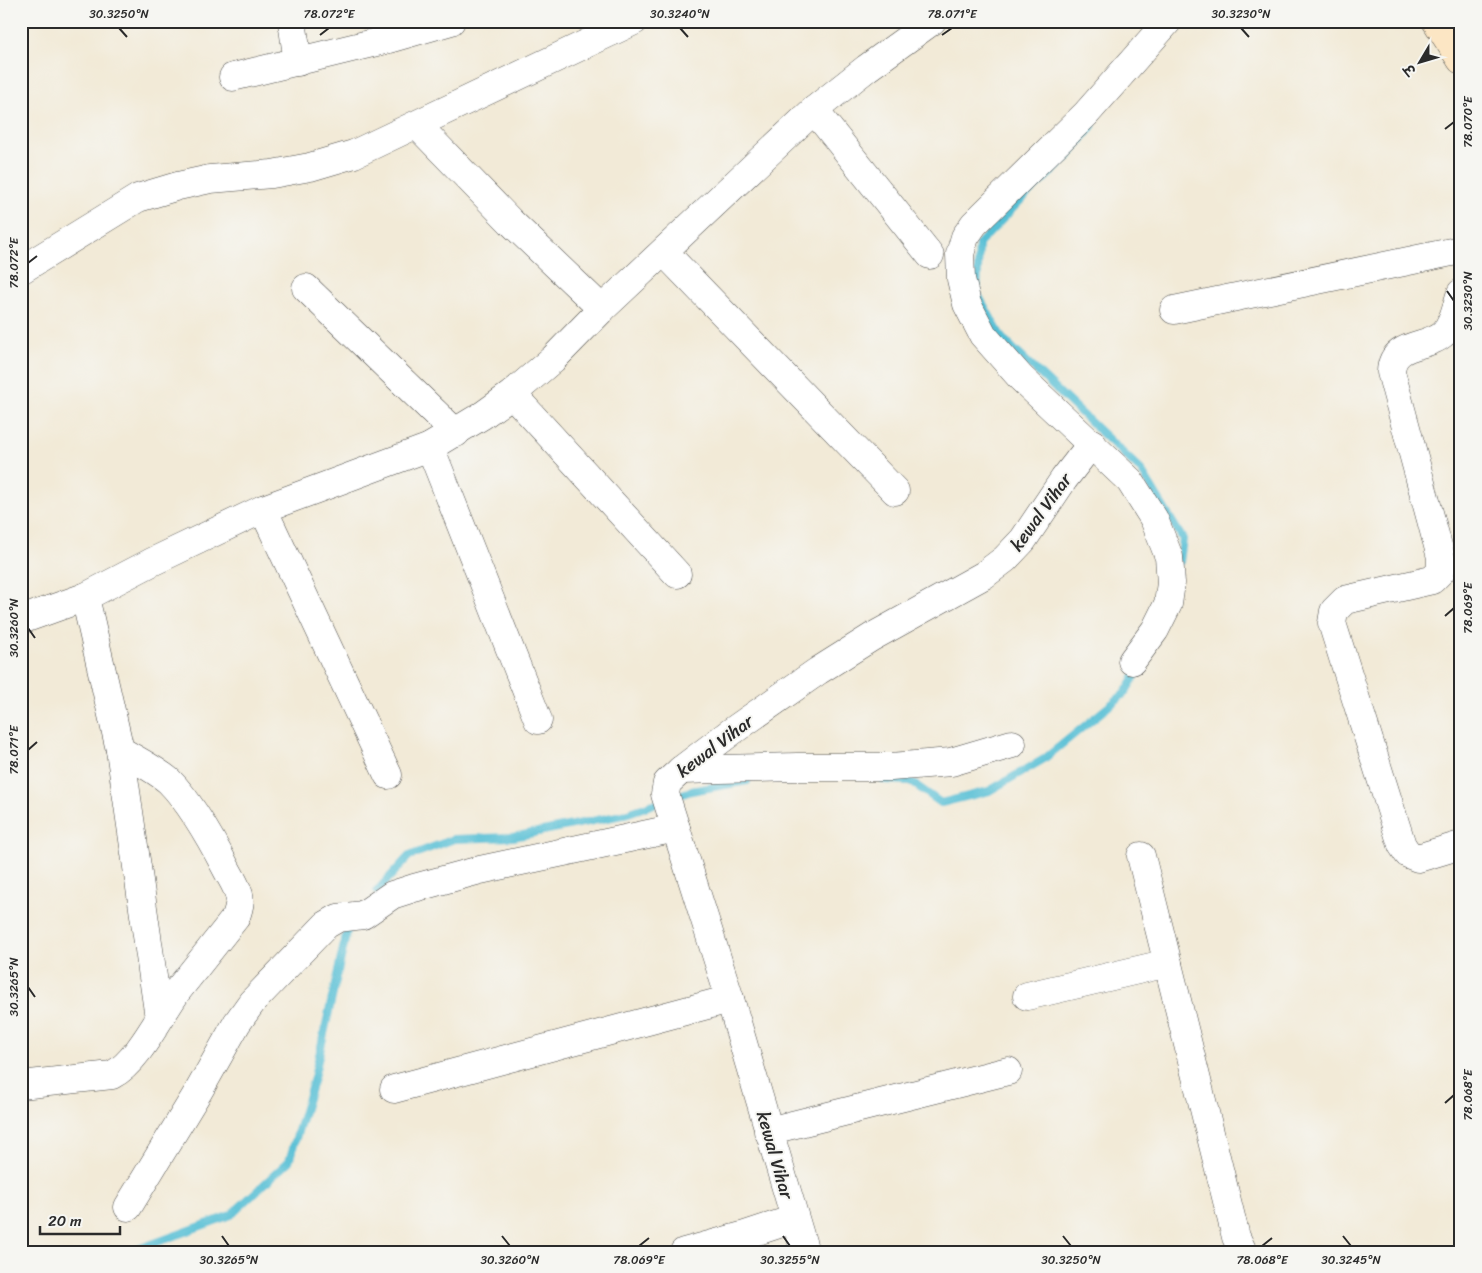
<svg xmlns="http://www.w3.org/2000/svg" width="1482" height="1273" font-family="Sriracha,'Playpen Sans Deva',sans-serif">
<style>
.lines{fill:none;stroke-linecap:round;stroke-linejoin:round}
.stream{stroke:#57bfd5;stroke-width:8}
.street-casing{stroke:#494845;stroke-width:29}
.secondary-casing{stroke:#494845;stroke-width:29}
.street{stroke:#fff;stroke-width:28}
.secondary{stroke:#fce6c4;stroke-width:28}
.ticks{fill:none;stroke:#2b2b2b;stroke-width:2}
.labels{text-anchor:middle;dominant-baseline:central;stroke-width:4;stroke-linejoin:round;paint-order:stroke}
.street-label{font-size:18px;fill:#2b2b2b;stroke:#f6f6f2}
.neatline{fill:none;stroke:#2b2b2b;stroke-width:2}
.ticks-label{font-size:12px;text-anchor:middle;fill:#2b2b2b}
</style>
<rect width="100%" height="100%" fill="#f6f6f2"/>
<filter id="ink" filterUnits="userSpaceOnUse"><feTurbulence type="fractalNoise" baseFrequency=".02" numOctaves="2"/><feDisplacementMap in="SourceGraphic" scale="10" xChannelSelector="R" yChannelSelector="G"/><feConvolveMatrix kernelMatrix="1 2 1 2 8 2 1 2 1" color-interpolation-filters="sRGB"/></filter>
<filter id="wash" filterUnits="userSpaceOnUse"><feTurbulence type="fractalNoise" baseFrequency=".0096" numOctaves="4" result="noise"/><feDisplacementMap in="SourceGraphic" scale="20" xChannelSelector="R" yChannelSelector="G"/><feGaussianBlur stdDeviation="1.12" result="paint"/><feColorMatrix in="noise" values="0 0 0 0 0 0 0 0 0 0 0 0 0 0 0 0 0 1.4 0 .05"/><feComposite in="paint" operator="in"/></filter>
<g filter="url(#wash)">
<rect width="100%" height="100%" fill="#f2ead7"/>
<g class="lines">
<g class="stream">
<path d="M1092,126l-24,31 -48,44 -41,43 -2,49 25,45 139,132 42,69 -3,22"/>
<path d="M883,780l27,1 31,22 48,-12 55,-32 81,-66 16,-27"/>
<path d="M377,891l32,-35 45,-17 59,-2 109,-22 69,-24 56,-10"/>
<path d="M130,1252l101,-37 58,-54 25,-83 35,-156"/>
</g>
</g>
</g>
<g filter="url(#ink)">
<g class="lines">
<defs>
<g id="street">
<path d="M292,21l6,41"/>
<path d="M233,77l152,-37 66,-19"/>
<path d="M814,110l116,145"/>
<path d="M417,125l94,97 91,87"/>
<path d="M664,252l231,239"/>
<path d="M21,270l117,-72 40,-12 32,-7 62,-5 38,-7 44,-13 280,-133"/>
<path d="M306,288l150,145"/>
<path d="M1461,293c-5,13 -7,30 -17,40 -17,16 -52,8 -53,39l50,185v14l-9,9 -87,20 -11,11 -2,12 70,222 6,9 10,4 43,-13"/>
<path d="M1174,310l287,-60"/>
<path d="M512,394l165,180"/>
<path d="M430,447l108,273"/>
<path d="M263,509l125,266"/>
<path d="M21,620l64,-23 67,-35 111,-53 167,-62 53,-32 29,-21 41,-35 49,-50 212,-199 53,-42 65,-47"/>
<path d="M1132,661l23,-31 13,-26 3,-21 -2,-26 -15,-38 -24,-38 -109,-103 -38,-43 -16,-31 -6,-25 -1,-25 5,-17 9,-13 112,-110 82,-93"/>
<path d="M120,750l39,268"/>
<path d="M681,770l116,-3h94l60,-5 61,-18"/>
<path d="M1141,856l95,381 7,15"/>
<path d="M1027,996l141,-33"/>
<path d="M21,1085l91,-10c26,-13 48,-60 66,-85 19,-24 38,-48 58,-73 2,-7 5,-14 3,-22 -2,-9 -9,-19 -13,-27 -14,-27 -36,-66 -57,-87 -14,-12 -33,-21 -49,-31l-35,-153"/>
<path d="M394,1089l336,-90"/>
<path d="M768,1131l240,-60"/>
<path d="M128,1207l70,-115 39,-69 15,-21 74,-77 12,-7 25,-3 29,-20 22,-7 66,-18 196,-42"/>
<path d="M684,1252l58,-16 52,-17"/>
<path d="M805,1252l-75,-253 -65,-205 2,-11 14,-13 50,-38 87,-61 54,-34 112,-62 21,-16 18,-19 41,-61 28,-36"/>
</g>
<path id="secondary" d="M1436,21l25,39"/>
</defs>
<use href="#street" class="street-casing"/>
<use href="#secondary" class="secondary-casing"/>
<use href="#street" class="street"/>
<use href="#secondary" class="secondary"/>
</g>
</g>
<path class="ticks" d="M119,28l8,9M680,28l8,9M1241,28l8,9M320,35l9,-7M942,35l10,-7M1445,129l9,-7M28,263l9,-7M1447,291l7,10M1445,616l9,-8M28,628l7,10M28,750l9,-8M28,987l7,10M1445,1103l9,-8M222,1236l7,10M502,1236l8,10M783,1236l7,10M1063,1236l8,10M1343,1236l8,10M639,1246l10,-8M1262,1246l10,-8"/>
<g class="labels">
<g class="street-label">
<text transform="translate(1041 512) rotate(-54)">kewal Vihar</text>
<text transform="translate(715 746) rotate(-37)">kewal Vihar</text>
<text transform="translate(775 1155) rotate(74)">kewal Vihar</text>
</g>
</g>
<rect width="1482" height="1273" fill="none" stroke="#f6f6f2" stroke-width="55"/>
<g transform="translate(1420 62) rotate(232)" stroke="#f6f6f2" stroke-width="4" paint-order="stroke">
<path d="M0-4L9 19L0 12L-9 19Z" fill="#2b2b2b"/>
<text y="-8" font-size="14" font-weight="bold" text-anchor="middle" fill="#2b2b2b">उ</text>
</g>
<path d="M40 1226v8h80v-8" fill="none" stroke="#2b2b2b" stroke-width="2.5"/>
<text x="48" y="1226" font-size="15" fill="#2b2b2b" stroke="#f6f6f2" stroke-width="4" paint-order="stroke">20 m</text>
<rect x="28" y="28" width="1426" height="1218" class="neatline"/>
<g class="ticks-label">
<text x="119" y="18">30.3250°N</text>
<text x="329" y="18">78.072°E</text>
<text x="680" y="18">30.3240°N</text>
<text x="952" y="18">78.071°E</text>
<text x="1241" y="18">30.3230°N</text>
<text transform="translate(1468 122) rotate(-90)" y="4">78.070°E</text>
<text transform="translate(14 263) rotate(-90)" y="4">78.072°E</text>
<text transform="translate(1468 301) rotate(-90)" y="4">30.3230°N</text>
<text transform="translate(1468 608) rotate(-90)" y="4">78.069°E</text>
<text transform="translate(14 628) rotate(-90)" y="4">30.3260°N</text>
<text transform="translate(14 750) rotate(-90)" y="4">78.071°E</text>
<text transform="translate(14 987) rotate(-90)" y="4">30.3265°N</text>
<text transform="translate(1468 1095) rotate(-90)" y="4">78.068°E</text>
<text x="229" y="1264">30.3265°N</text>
<text x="510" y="1264">30.3260°N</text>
<text x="639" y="1264">78.069°E</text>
<text x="790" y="1264">30.3255°N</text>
<text x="1071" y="1264">30.3250°N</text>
<text x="1262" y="1264">78.068°E</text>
<text x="1351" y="1264">30.3245°N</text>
</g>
</svg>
